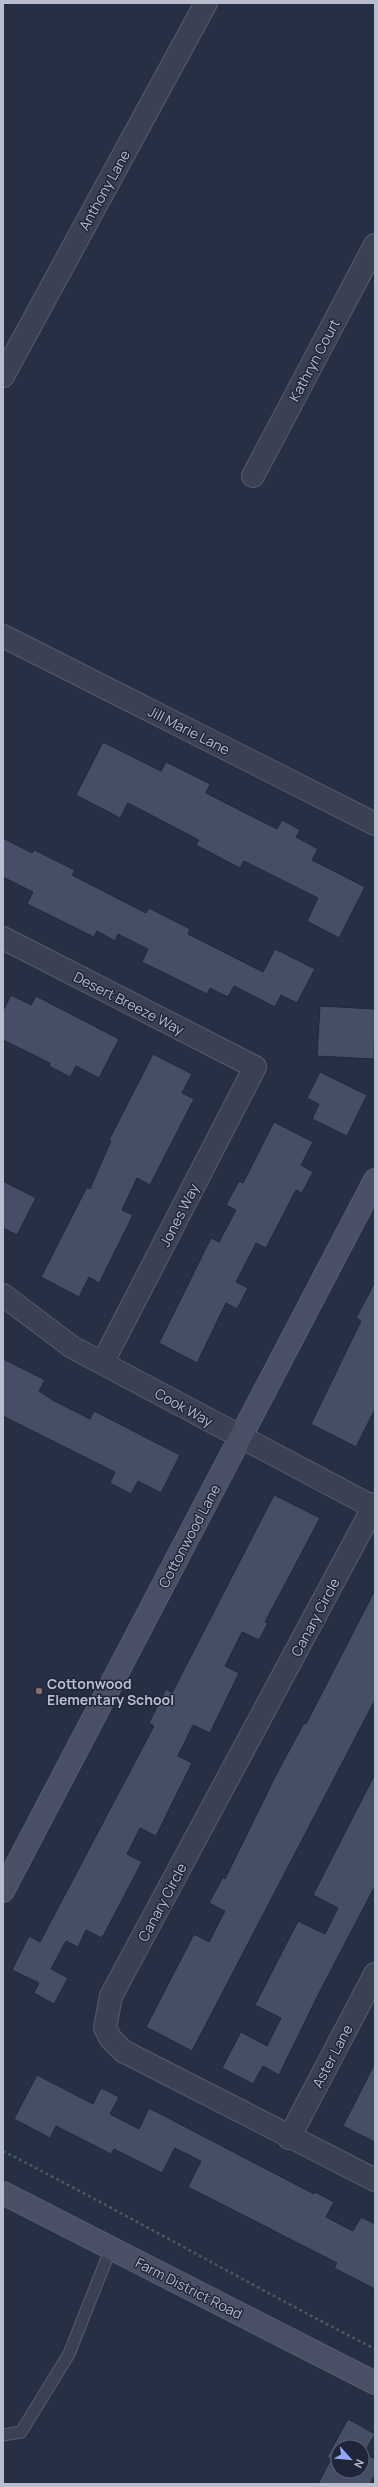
<svg xmlns="http://www.w3.org/2000/svg" width="378" height="2487" font-family="Manrope,sans-serif">
<style>
.building{fill:#464e66;stroke:#22283a;fill-rule:evenodd}
.lines{fill:none;stroke-linecap:round;stroke-linejoin:round}
.service-casing{stroke:#575c6d;stroke-width:13}
.minor-casing{stroke:#575c6d;stroke-width:24}
.secondary-casing{stroke:#575c6d;stroke-width:24}
.path{stroke:#475a61;stroke-width:2.5;stroke-dasharray:3 3;stroke-linecap:butt}
.service{stroke:#3b4153;stroke-width:11}
.minor{stroke:#3b4153;stroke-width:22}
.secondary{stroke:#495066;stroke-width:22}
.education-dot{fill:#8d6e63;stroke:#202639;stroke-width:1.5}
.labels{text-anchor:middle;dominant-baseline:central;stroke-width:3;stroke-linejoin:round;paint-order:stroke}
.street-label{font-size:14px;fill:#b9bdcd;stroke:#202639}
.poi-label{font-size:14px;font-weight:bold;fill:#b9bdcd;stroke:#202639;text-anchor:start}
</style>
<rect width="100%" height="100%" fill="#272f44"/>
<g class="building">
<path d="M103,742l58,29 5,-9 44,22 -4,9 71,36 5,-9 18,10 -4,7 22,12 -6,11 53,27 -26,51 -32,-17 11,-23 -74,-37 -4,7 -44,-23 3,-5 -71,-37 -8,15 -44,-23z"/>
<path d="M3,838l29,15 2,-3 41,20 -3,5 74,38 3,-5 41,21 -2,5 75,38 12,-23 40,20 -18,34 -16,-8 -6,12 -41,-21 -6,11 -18,-9 -3,6 -65,-32 6,-13 -30,-15 -3,7 -18,-10 -3,6 -67,-33 6,-12 -30,-15z"/>
<path d="M11,995l20,10 5,-9 83,43 -20,39 -23,-12 -6,11 -21,-11 1,-3 -47,-23v-29z"/>
<path d="M320,1006l55,3 -1,50 -57,-3z"/>
<path d="M153,1054l39,20 -10,19 12,6 -44,86 -13,-7 -15,32 11,5 -34,68 -10,-6 -10,20 -38,-20 46,-90 3,2 21,-48 -2,-1z"/>
<path d="M320,1072l47,23 -20,41 -35,-17 7,-15 -12,-6z"/>
<path d="M274,1122l39,20 -12,23 12,7 -11,21 -6,-3 -30,58 -10,-5 -20,39 12,6 -11,21 -11,-6 -29,60 -38,-20 52,-105 8,4 17,-32 -10,-5 13,-24 4,2z"/>
<path d="M3,1181l33,17 -19,37 -14,-7z"/>
<path d="M375,1282v127l-19,38 -45,-23 50,-103 -5,-3z"/>
<path d="M3,1359l42,21 -6,11 15,10 36,18 4,-8 86,44 -19,38 -23,-12 -7,13 -21,-11 5,-11 -112,-56z"/>
<path d="M274,1495l46,23 -55,104 3,1 -9,17 -17,-8 -17,34 14,7 -29,60 -17,-8 -15,31 14,7 -36,73 -16,-8 -13,26 15,8 -40,76 -16,-8 -8,17 -12,-6 -15,28 17,9 -14,26 -20,-11 5,-10 -27,-13 17,-34 11,6 114,-216 -5,-3 17,-34 6,4z"/>
<path d="M375,1590v110l-183,351 -46,-24 48,-93 15,8 16,-31 -16,-8 14,-26 2,2 51,-104 28,-52 2,1z"/>
<path d="M375,1774v112l-56,107 -40,82 -16,-9 -10,18 -31,-16 19,-36 26,14 14,-28 -26,-13 43,-84 27,13 13,-26 -25,-13z"/>
<path d="M375,2063v79l-32,-16z"/>
<path d="M37,2075l56,29 8,-16 18,9 -9,17 29,15 10,-21 165,86 1,-2 19,10 -8,15 27,14 8,-14 14,7v65l-41,-21 3,-5 -149,-76 13,-26 -26,-13 -13,25 -48,-24 -3,5 -55,-28 -6,12 -36,-19z"/>
<path d="M348,2419l27,15 -11,19 11,6v15l-5,10h-52l13,-25 -4,-2zM338,2447h24v24h-24z"/>
</g>
<g class="lines">
<defs>
<path id="service" d="M3,2435l18,-3 48,-78 42,-106"/>
<g id="minor">
<path d="M3,376l203,-373"/>
<path d="M253,476l122,-231"/>
<path d="M3,636l372,188"/>
<path d="M3,938l252,129 -152,295"/>
<path d="M3,1295l69,52 301,160"/>
<path d="M375,1504l-264,492 -6,32 6,11 12,12 252,129"/>
<path d="M289,2138l86,-164"/>
</g>
<g id="secondary">
<path d="M3,1891l372,-711"/>
<path d="M3,2193l372,190"/>
</g>
</defs>
<use href="#service" class="service-casing"/>
<use href="#minor" class="minor-casing"/>
<use href="#secondary" class="secondary-casing"/>
<path class="path" d="M3,2151c125,64 247,134 372,198"/>
<use href="#service" class="service"/>
<use href="#minor" class="minor"/>
<use href="#secondary" class="secondary"/>
</g>
<circle class="education-dot" cx="39" cy="1691" r="4"/>
<g class="labels">
<g class="street-label">
<text transform="translate(104 190) rotate(-61)">Anthony Lane</text>
<text transform="translate(314 360) rotate(-62)">Kathryn Court</text>
<text transform="translate(189 730) rotate(27)">Jill Marie Lane</text>
<text transform="translate(129 1003) rotate(27)">Desert Breeze Way</text>
<text transform="translate(179 1215) rotate(-63)">Jones Way</text>
<text transform="translate(184 1407) rotate(29)">Cook Way</text>
<text transform="translate(189 1536) rotate(-62)">Cottonwood Lane</text>
<text transform="translate(315 1617) rotate(-62)">Canary Circle</text>
<text transform="translate(162 1902) rotate(-62)">Canary Circle</text>
<text transform="translate(332 2056) rotate(-62)">Aster Lane</text>
<text transform="translate(189 2288) rotate(27)">Farm District Road</text>
</g>
<g class="poi-label">
<text x="47" y="1683">Cottonwood<tspan x="47" dy="16">Elementary School</tspan></text>
</g>
</g>
<rect width="378" height="2487" fill="none" stroke="#b9bdcd" stroke-width="8"/>
<g transform="translate(350 2459) rotate(117)"><circle r="19" fill="#202639" stroke="#5d6274"/>
<path d="M0-3L7 15L0 10L-7 15Z" fill="#91a9fa"/>
<text y="-6" font-size="11" font-weight="bold" text-anchor="middle" fill="#b9bdcd">N</text>
</g>
</svg>
